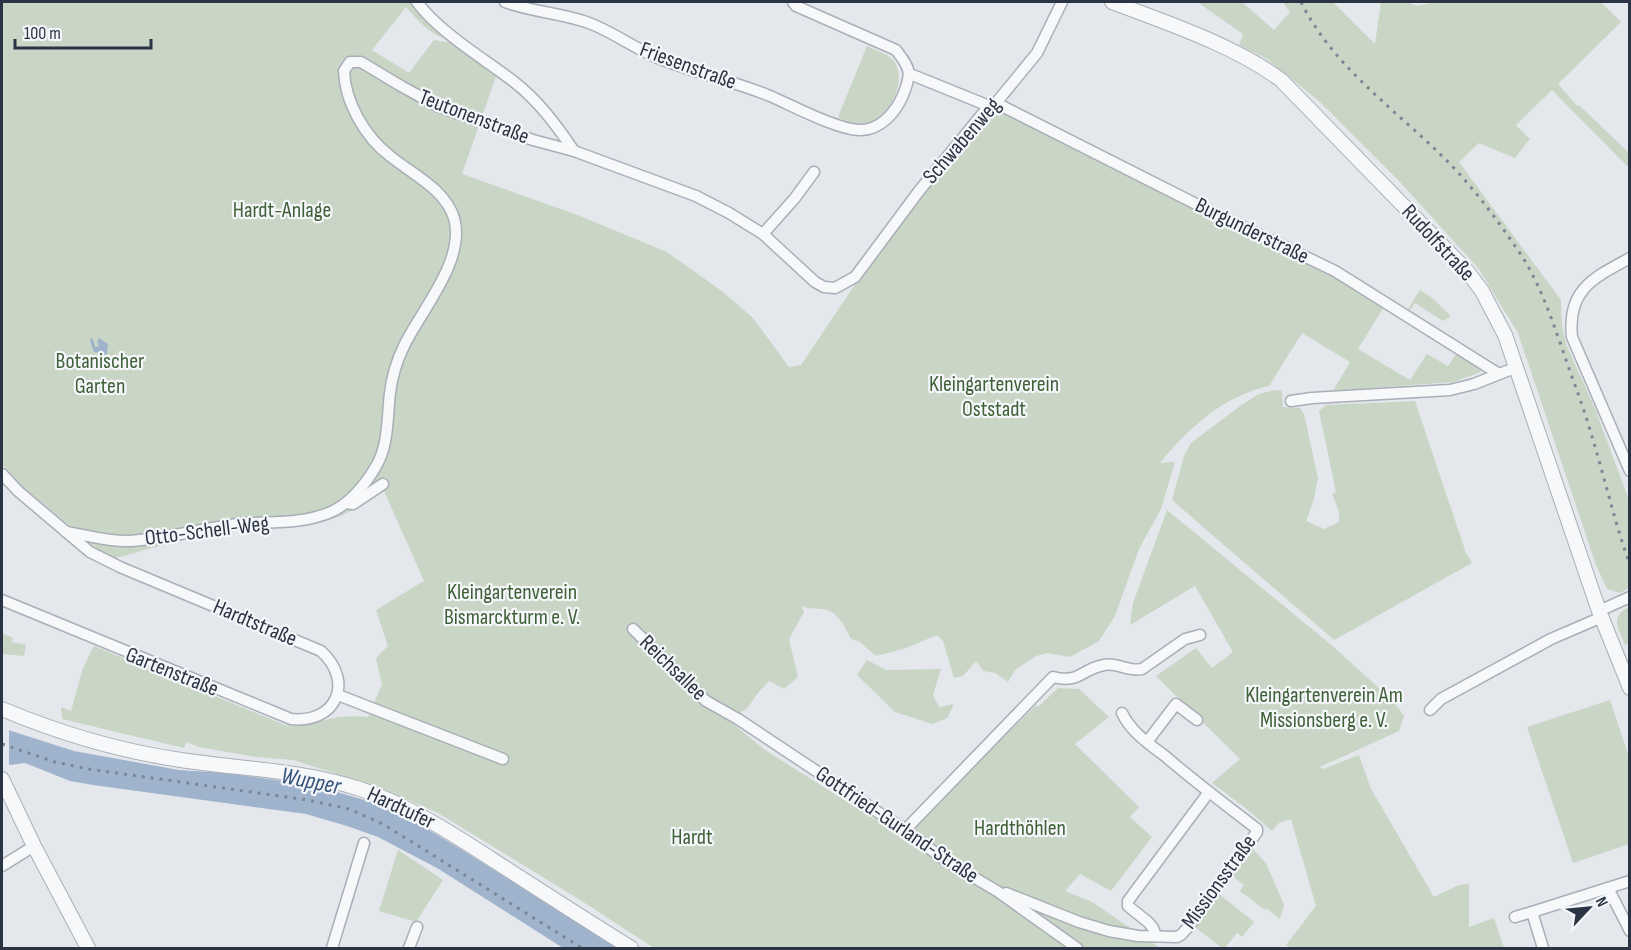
<svg xmlns="http://www.w3.org/2000/svg" width="1631" height="950" font-family="'Sofia Sans Condensed',sans-serif">
<style>
.green{fill:#c9d6c5}
.water{fill:#9fb4cc}
.pier{fill:#e4e7ec}
.lines{fill:none;stroke-linecap:round;stroke-linejoin:round}
.minor-casing{stroke:#a9aeb7;stroke-width:13}
.tertiary-casing{stroke:#a9aeb7;stroke-width:16}
.minor{stroke:#f7f8fa;stroke-width:10}
.tertiary{stroke:#f7f8fa;stroke-width:14}
.rail{stroke:#7d8696;stroke-width:3;stroke-dasharray:3 6;stroke-linecap:butt}
.labels{text-anchor:middle;dominant-baseline:central;stroke-width:4.5;stroke-linejoin:round;paint-order:stroke}
.street-label{font-size:22px;fill:#2b3445;stroke:#f4f6f9}
.park-label{font-size:22px;fill:#3f6138;stroke:#f4f6f9}
.water-label{font-size:24px;font-style:italic;fill:#34527a;stroke:#f4f6f9}
</style>
<rect width="100%" height="100%" fill="#e4e7ec"/>
<g class="green">
<path d="M2,2h410l11,17 23,20c-16,-5 -29,-19 -40,-32l-34,43 37,23 25,-33 18,3 44,33 -34,98 118,42 87,36 56,40 30,26 36,49 12,-2 57,-85 67,-87 73,-84 338,167 49,29 -27,44 52,31 17,-26 21,12 9,-13 22,14 2,5 -28,10 -120,9 17,-29 -48,-29 -33,53c-45,10 -80,41 -109,77l15,-1 -14,47 -22,40 -24,67 -16,25 -29,16 -22,-4 -12,3 -21,14 -7,12 -13,-9 -12,-2 -7,-10 -13,15 -9,2 -11,-37 -6,-6 -31,13 -30,8 -16,-14 -9,-3c-7,-13 -13,-29 -30,-30 -8,-1 -13,1 -20,-4l3,7 -15,27 9,38 -14,12 -15,-8 -11,12 -12,17 -21,7 40,33 95,60 47,27 15,-1 -8,-9 122,-122 2,2 20,-19 21,1 30,28 -34,27 64,63 -9,10 22,20 -41,54 -31,-17 -15,17 27,11 68,46h-506l-77,-50 -139,-85 -62,-27 -83,-26 -37,-3 -57,-10 -12,-5 -3,6 -122,-29 -1,-12 10,4 12,-43 11,-22 191,79c22,4 32,-4 53,-8 10,-1 20,-1 30,0l14,-33 -6,-26 12,-12 -12,-36 48,-29 -40,-90c-33,22 -47,29 -87,36l-6,-11 -105,12 -5,12 -65,18 -15,-6 -80,-67 -19,-21z"/>
<path d="M1197,2h45l32,28 16,-18 -7,-10h50l42,42 6,-42h25l12,4 17,-4h166l20,20 -63,62 19,22 2,-1 50,48v15l-77,-78 -36,35 14,14 -15,19 -36,-15 -20,19 102,138 1,25 4,19 30,67 33,89v88l-9,5 -13,-4 -11,-24 -78,-232 -40,-65 -79,-87 -80,-80 -52,-42 -28,-14 4,-11z"/>
<path d="M867,46c8,4 19,7 25,13 17,18 -1,57 -22,63 -12,4 -22,0 -32,-5z"/>
<path d="M1420,290l11,7 20,19 -8,5 -28,-18 -5,7 -2,-1z"/>
<path d="M1275,390l7,1 1,16 17,1 4,6 14,64 -4,21 -8,22 18,8 15,-7v-11l-7,-17 4,-2 -17,-81 7,-6 89,-4 51,152 6,10 -138,77 -162,-140 12,-44 7,-13 49,-37 19,-12z"/>
<path d="M1167,510l168,138 59,54 10,14 -5,15 -79,36 -5,-2 8,4 36,-14 12,34 63,108 25,-12 10,-1v43l25,-9 10,30h-214l-4,-3 30,-39 -25,-87 -12,4 -7,8 -24,-21 -36,-27 28,-24 -84,-83 40,-28 16,20 21,-16 -38,-66 -65,39 3,-22z"/>
<path d="M1629,607v37l-4,1c-6,-17 -16,-28 4,-38z"/>
<path d="M2,633l11,5 -1,4 14,3 -2,11 -22,-2z"/>
<path d="M867,660l19,10 55,-1 -8,26 6,12 15,-3 -7,14 -15,6 -37,-12 -38,-37z"/>
<path d="M1610,700l19,57v87l-56,19 -46,-136z"/>
<path d="M1251,847l15,16 18,42 -4,14 -14,-11 -1,2 -25,-19 4,-6 -13,-10z"/>
<path d="M398,850l45,30 -27,42 -37,-11z"/>
<path d="M1219,894l35,28 -12,15 -5,-4 -12,15h-3l-27,-21z"/>
</g>
<g class="water">
<path d="M91,338l2,1 2,8 4,-1 -2,-5 2,-3 9,6 -2,17h-5l-1,-8 -6,-1 -4,-11z"/>
<path d="M2,728l72,23 105,19 45,3 89,12 79,23 72,43 153,97h-54l-126,-80 -59,-31 -31,-11 -41,-12 -213,-29 -23,-4 -45,-18 -15,2 -8,-2z"/>
</g>
<path class="pier" d="M2,726l7,2v38l-7,-2z"/>
<g class="lines">
<defs>
<g id="minor">
<path d="M417,2c22,30 66,56 96,79 25,19 44,45 61,70"/>
<path d="M505,2c27,10 57,11 84,21 24,9 45,25 69,35 36,15 76,23 112,38 23,10 66,33 89,34 21,1 37,-18 44,-35 9,-22 8,-26 -7,-45l-100,-44 -3,-4"/>
<path d="M910,74l79,32"/>
<path d="M996,103l204,103 135,65 164,103"/>
<path d="M763,234l32,-36 19,-26"/>
<path d="M1630,258c-37,20 -63,32 -58,79l58,134"/>
<path d="M1291,401l21,-3 138,-8 24,-6 43,-17"/>
<path d="M2,474l16,17 72,61 30,15 201,84c34,31 15,73 -30,68l-289,-119"/>
<path d="M346,503l7,1 30,-20"/>
<path d="M66,532c20,3 43,10 63,9 36,-2 72,-12 108,-17 31,-3 64,1 94,-12 18,-8 34,-27 44,-44 14,-22 12,-50 15,-75 2,-16 7,-33 14,-47 18,-37 62,-86 50,-128 -9,-29 -42,-44 -64,-62 -25,-19 -45,-54 -46,-85l6,-9h11l40,24 36,20 96,34 41,11 122,45 33,17 34,21 52,48 9,5 11,1 20,-11 64,-86 70,-85 7,-3 41,-50 25,-51"/>
<path d="M1599,611l31,-14"/>
<path d="M633,629l73,72 32,18 167,111 41,31 51,30 80,57"/>
<path d="M338,695l165,64"/>
<path d="M1430,710l11,-11 110,-60 51,-22"/>
<path d="M1147,742l29,-38 21,16"/>
<path d="M905,830l148,-153c27,7 28,-8 51,-12 13,-3 24,7 38,4l43,-30 15,-4"/>
<path d="M2,866l32,-20"/>
<path d="M1608,888l22,43"/>
<path d="M1006,893l73,29 30,9 29,5 39,1 4,-2 8,-9 68,-94v-3c-31,-24 -62,-47 -92,-73 -16,-12 -34,-24 -43,-43"/>
<path d="M1532,912l98,-31"/>
<path d="M1515,917l17,-5 11,36"/>
<path d="M1156,936l-3,-8 -5,-6 -20,-16v-5l81,-109"/>
<path d="M332,948l32,-105"/>
<path d="M409,948l8,-21"/>
</g>
<g id="tertiary">
<path d="M1112,2c55,21 122,43 169,78l186,191 15,20 23,44 94,276 31,77"/>
<path d="M2,709c57,24 117,42 179,51 59,9 121,10 179,29 50,17 93,45 136,73 45,29 90,58 135,86"/>
<path d="M2,779l32,67 54,102"/>
</g>
</defs>
<use href="#minor" class="minor-casing"/>
<use href="#tertiary" class="tertiary-casing"/>
<use href="#minor" class="minor"/>
<use href="#tertiary" class="tertiary"/>
<g class="rail">
<path d="M1301,2c31,63 91,105 140,153 28,27 52,59 74,91 23,32 34,66 47,102 9,28 20,54 28,82 14,45 24,91 40,135"/>
<path d="M2,744l53,18 33,7 220,31 41,9 34,15 199,124"/>
</g>
</g>
<g class="labels">
<g class="street-label">
<text transform="translate(688 66) rotate(20)">Friesenstraße</text>
<text transform="translate(474 117) rotate(21)">Teutonenstraße</text>
<text transform="translate(962 141) rotate(-49)">Schwabenweg</text>
<text transform="translate(1252 231) rotate(26)">Burgunderstraße</text>
<text transform="translate(1438 243) rotate(47)">Rudolfstraße</text>
<text transform="translate(207 531) rotate(-7)">Otto-Schell-Weg</text>
<text transform="translate(255 623) rotate(23)">Hardtstraße</text>
<text transform="translate(673 668) rotate(44)">Reichsallee</text>
<text transform="translate(172 672) rotate(22)">Gartenstraße</text>
<text transform="translate(401 808) rotate(25)">Hardtufer</text>
<text transform="translate(897 825) rotate(34)">Gottfried-Gurland-Straße</text>
<text transform="translate(1219 882) rotate(-54)">Missionsstraße</text>
</g>
<g class="park-label">
<text x="282" y="210">Hardt-Anlage</text>
<text x="100" y="361">Botanischer<tspan x="100" dy="25">Garten</tspan></text>
<text x="994" y="384">Kleingartenverein<tspan x="994" dy="25">Oststadt</tspan></text>
<text x="512" y="592">Kleingartenverein<tspan x="512" dy="25">Bismarckturm e. V.</tspan></text>
<text x="1324" y="695">Kleingartenverein Am<tspan x="1324" dy="25">Missionsberg e. V.</tspan></text>
<text x="1020" y="828">Hardthöhlen</text>
<text x="692" y="837">Hardt</text>
</g>
<g class="water-label">
<text transform="translate(311 781) rotate(11)">Wupper</text>
</g>
</g>
<rect width="1631" height="950" fill="none" stroke="#2b3445" stroke-width="6"/>
<g transform="translate(1589 908) rotate(64)" stroke="#f4f6f9" stroke-width="4.5" paint-order="stroke">
<path d="M0-4.5L10 22L0 15L-10 22Z" fill="#2b3445"/>
<text y="-9" font-size="16" font-weight="bold" text-anchor="middle" fill="#2b3445">N</text>
</g>
<path d="M15 39v9h136v-9" fill="none" stroke="#2b3445" stroke-width="3"/>
<text x="24" y="39" font-size="18" fill="#2b3445" stroke="#f4f6f9" stroke-width="4.5" paint-order="stroke">100 m</text>
</svg>
